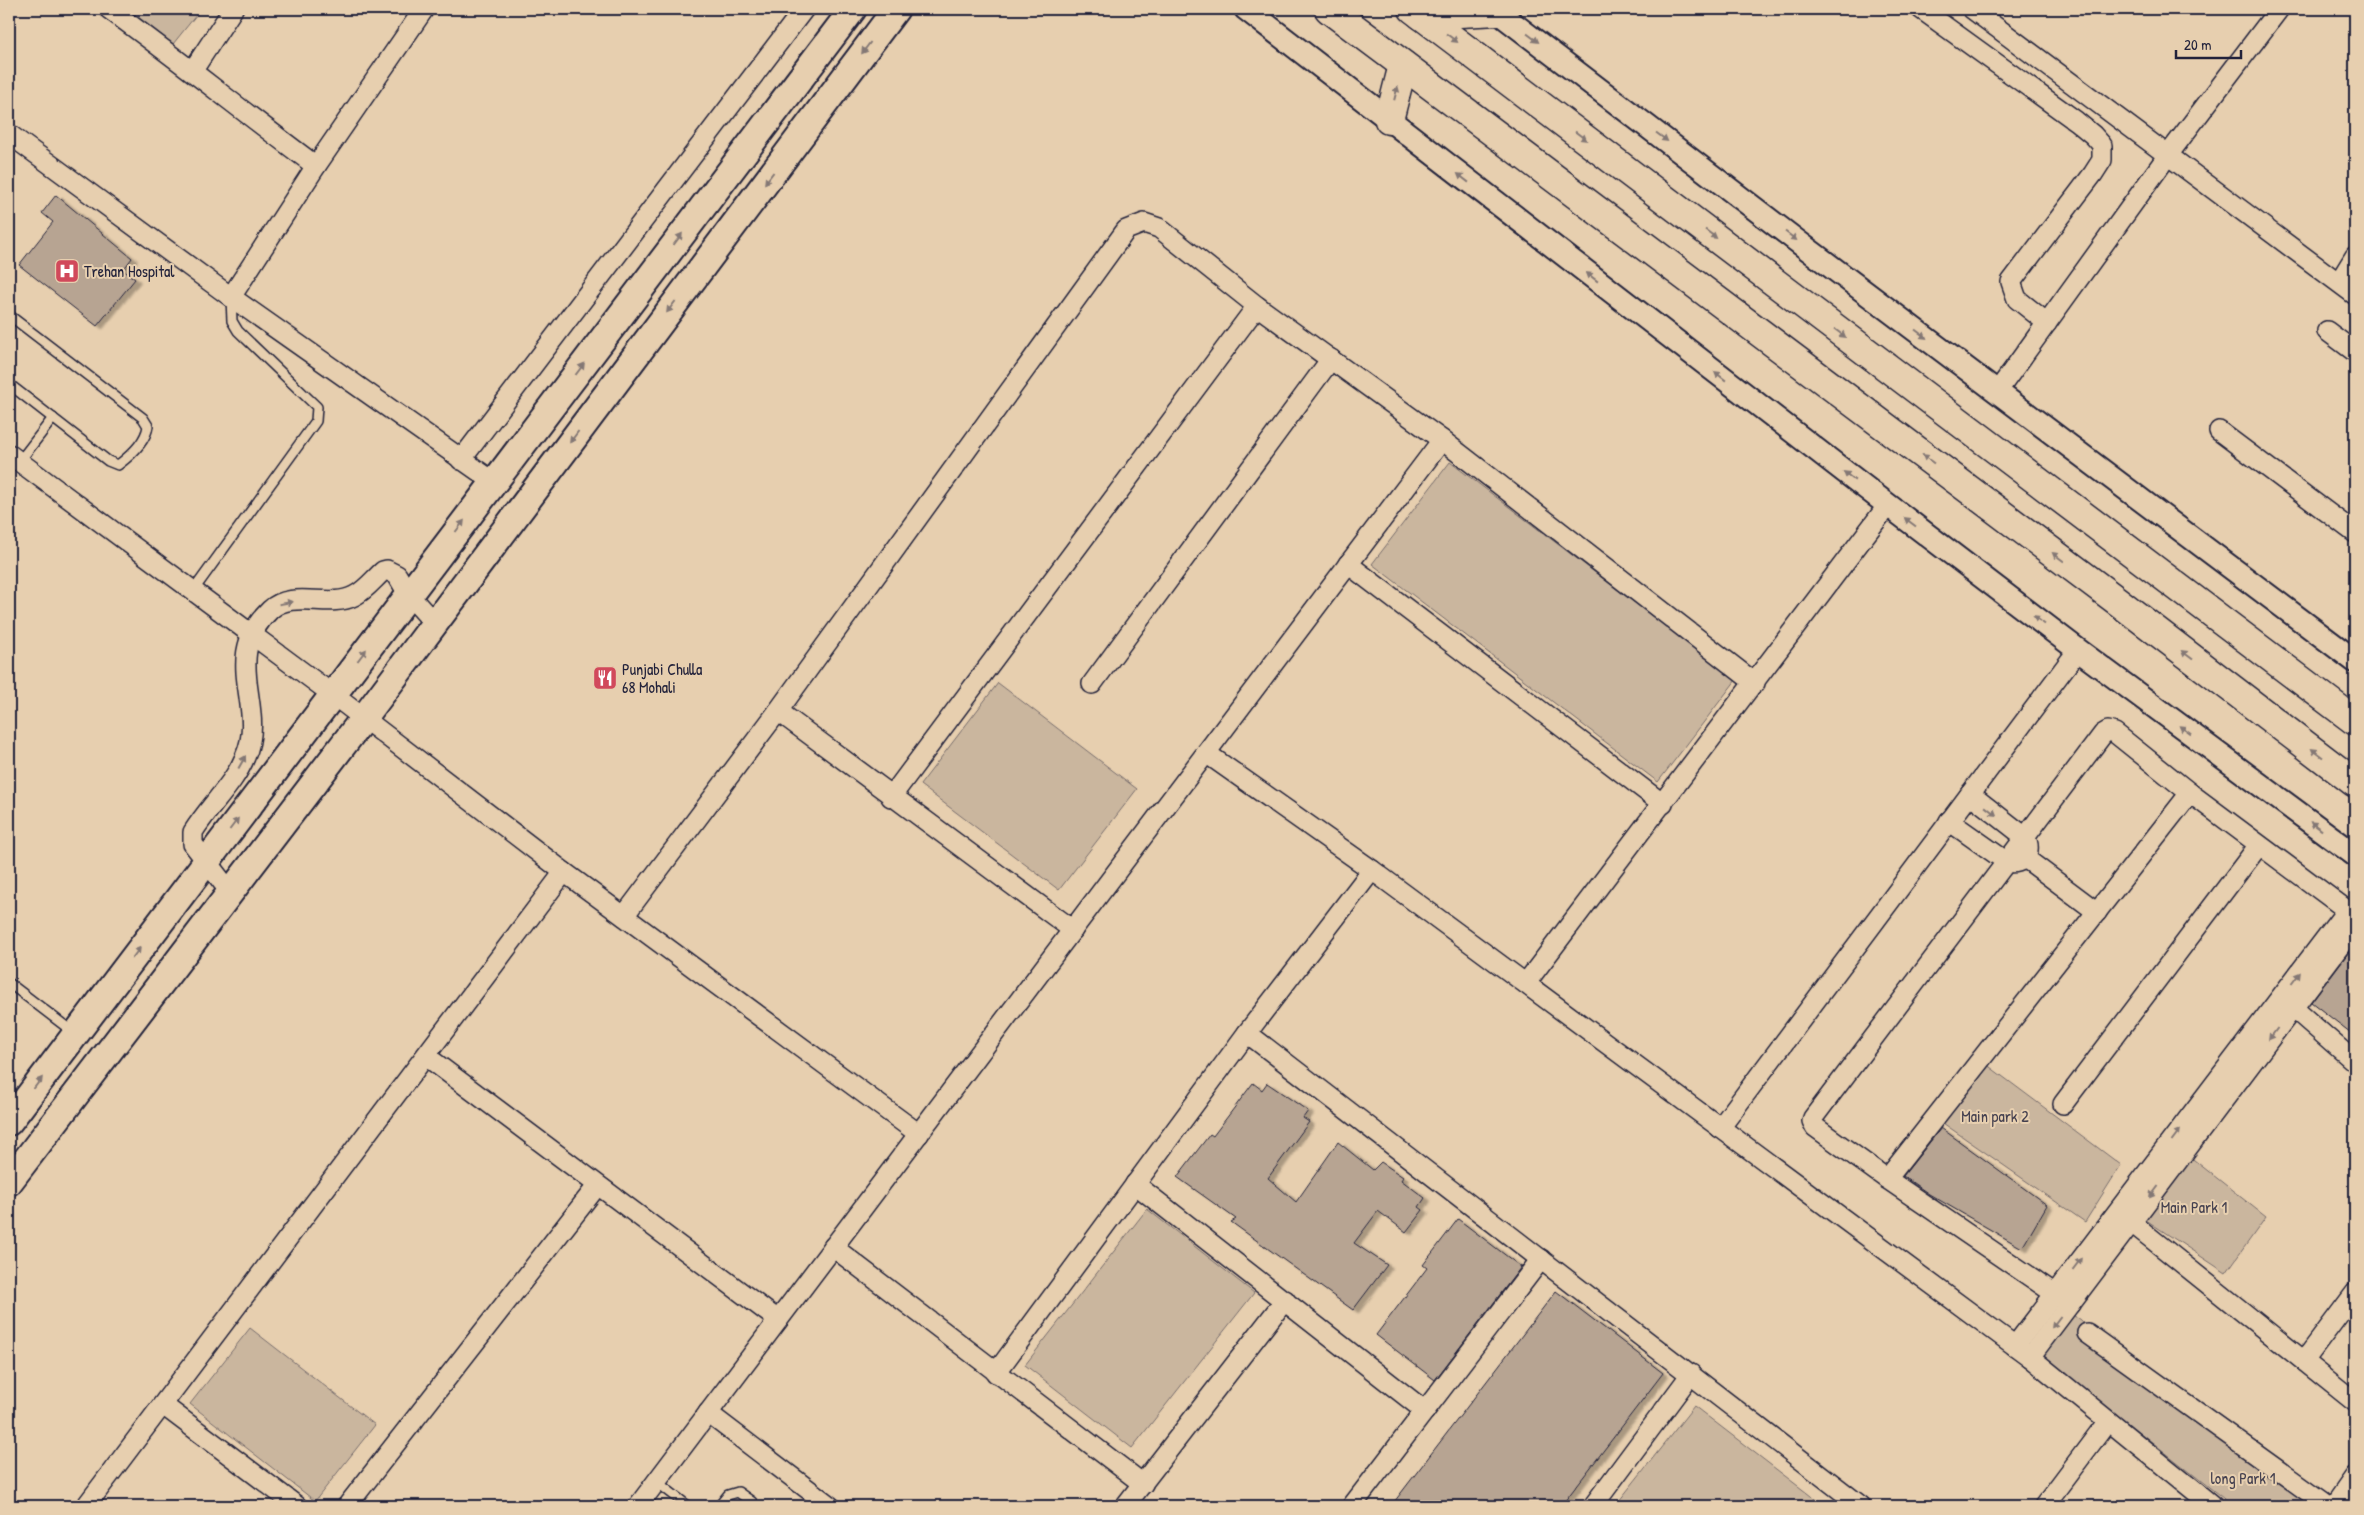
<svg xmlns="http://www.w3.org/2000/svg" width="2364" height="1515" font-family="'Patrick Hand',sans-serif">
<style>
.green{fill:#cab69e;stroke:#766c6c}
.building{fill:#b7a492;stroke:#22223b;filter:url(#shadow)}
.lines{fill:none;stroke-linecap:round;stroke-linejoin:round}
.service-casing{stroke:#22223b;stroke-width:12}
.minor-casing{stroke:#22223b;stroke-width:22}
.tertiary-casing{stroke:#22223b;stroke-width:26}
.secondary-casing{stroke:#22223b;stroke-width:30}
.primary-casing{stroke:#22223b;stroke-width:31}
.service{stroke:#e7cfaf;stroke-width:9}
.minor{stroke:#e7cfaf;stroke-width:19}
.tertiary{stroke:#e7cfaf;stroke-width:22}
.secondary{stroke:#e7cfaf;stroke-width:26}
.primary{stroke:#e7cfaf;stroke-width:28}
.oneway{fill:#847875}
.labels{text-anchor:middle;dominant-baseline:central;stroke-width:4;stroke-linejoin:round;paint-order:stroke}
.poi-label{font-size:16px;fill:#22223b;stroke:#e7cfaf;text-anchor:start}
.park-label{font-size:16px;fill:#44404f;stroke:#e7cfaf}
</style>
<defs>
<filter id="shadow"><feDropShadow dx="5.5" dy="3" stdDeviation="1" flood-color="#0004"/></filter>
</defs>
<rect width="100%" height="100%" fill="#e7cfaf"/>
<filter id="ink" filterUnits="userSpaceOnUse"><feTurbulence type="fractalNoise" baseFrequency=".02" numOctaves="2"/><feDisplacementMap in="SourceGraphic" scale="10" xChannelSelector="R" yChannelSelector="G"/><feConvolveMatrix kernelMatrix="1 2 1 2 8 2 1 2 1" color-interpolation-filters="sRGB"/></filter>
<g filter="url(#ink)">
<g class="green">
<path d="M128,9h73l-28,35z"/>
<path d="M1450,462l286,218 -78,102 -286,-218z"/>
<path d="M998,683l139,106 -78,101 -139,-105z"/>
<path d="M1986,1064l135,101 -36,57 -145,-101z"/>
<path d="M2184,1152l82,65 -40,56 -86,-57z"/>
<path d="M1147,1209l107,84 -122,155 -107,-83z"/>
<path d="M2069,1312l258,194h-94l-194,-153z"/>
<path d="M250,1328l125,97 -60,76 -125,-97z"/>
<path d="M1694,1406l130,100h-209z"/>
</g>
<g class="building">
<path d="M56,195l76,63 -9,12 12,9 -38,47 -78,-61 34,-43 -11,-9z"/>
<path d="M2355,944v92l-44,-34z"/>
<path d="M1253,1083l9,7 5,-7 41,28 -5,7 6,4 -41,56 28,24 42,-60 35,28 8,-8 22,15 -2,3 24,18 -6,9 4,3 -17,22 -28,-21 -24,32 33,22 -34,45 -122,-88 5,-3 -59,-42 33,-43 3,2z"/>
<path d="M1941,1128l106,77 -25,43 -93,-54 -26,-18z"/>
<path d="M1458,1219l63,48 -86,113 -59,-45 51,-67 -4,-3z"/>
<path d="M1556,1291l107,82 -102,133h-170z"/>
</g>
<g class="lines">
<defs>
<g id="service">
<path d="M9,315l134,103 5,8c-2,15 -18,30 -30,39l-10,-4 -99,-77"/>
<path d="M19,462l34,-44"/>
<path d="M193,591l123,-170 1,-14 -79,-76 -6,-10 -1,-23"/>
<path d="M9,983l64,49"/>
<path d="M657,1482l31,24"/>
<path d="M719,1506l9,-11 10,-3 14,10"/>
</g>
<g id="minor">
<path d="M109,9c70,51 137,105 207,157"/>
<path d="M1921,9l155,112 17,14 9,10v15l-9,14 -82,108 6,17 30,24"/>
<path d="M1972,9l383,286"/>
<path d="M193,70l40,-61"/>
<path d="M9,134l222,163 263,185"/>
<path d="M2339,282l16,-26"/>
<path d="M231,297l85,-131 108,-157"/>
<path d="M2327,331l28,21"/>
<path d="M1997,392l171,-237 111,-146"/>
<path d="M2219,431l136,102"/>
<path d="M9,454l323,240 232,178 355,262"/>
<path d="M461,460l343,-451"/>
<path d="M1348,564l315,240"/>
<path d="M1092,684l239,-325"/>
<path d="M778,711l295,219"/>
<path d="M1206,753l166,117 658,487 183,149"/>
<path d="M891,797l366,-491"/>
<path d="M1949,821l58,41c16,4 27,-10 18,-25l-55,-43"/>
<path d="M2025,858l72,54"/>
<path d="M230,892l-37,-48v-12c16,-26 41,-48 52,-75 23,-51 -26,-98 25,-147 22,-21 59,-1 84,-14 11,-5 20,-17 29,-25l4,-1 10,5 11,19 26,29"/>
<path d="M624,916l154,-205 348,-481 18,-7 15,5 98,78 185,134 313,243"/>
<path d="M1526,983l362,-478"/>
<path d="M2284,1000l71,62"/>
<path d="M1247,1033l614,473"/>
<path d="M426,1056l352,264"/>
<path d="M2063,1104l196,-259"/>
<path d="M1720,1128l358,-478"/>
<path d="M1887,1179l-72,-52 -3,-6 1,-3 290,-384 5,-3 7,2 75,60"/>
<path d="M1135,1184l290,227"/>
<path d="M2122,1215l233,187"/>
<path d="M833,1247l310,237"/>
<path d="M2070,1304l-183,-125 303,-386 165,123"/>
<path d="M2087,1333l241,173"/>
<path d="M2015,1346l332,-436"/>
<path d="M2030,1357l325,-431"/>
<path d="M2304,1361l51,-68"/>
<path d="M996,1373l251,-340 125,-163"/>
<path d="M163,1405l134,101"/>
<path d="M708,1413l122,93"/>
<path d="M86,1506l478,-634"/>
<path d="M347,1506l250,-320"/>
<path d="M638,1506l804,-1066"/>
<path d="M1125,1506l160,-206"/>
<path d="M1352,1506l189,-247"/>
<path d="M1593,1506l98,-132"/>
<path d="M2044,1506l64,-85"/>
<path d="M2334,1506l21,-30"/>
</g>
<g id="tertiary">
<path d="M1246,9l642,496 190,145 277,205"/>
<path d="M1494,9l303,232 558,420"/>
</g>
<g id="secondary">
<path d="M9,1122l844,-1113"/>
<path d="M9,1182l354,-463 533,-710"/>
</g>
<g id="primary">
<path d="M1329,9l787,591 239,183"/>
<path d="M1413,9l942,712"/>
<path d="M1421,15l77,-4"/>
<path d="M1389,120l14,-55"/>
</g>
</defs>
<use href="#service" class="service-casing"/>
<use href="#minor" class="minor-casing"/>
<use href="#tertiary" class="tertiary-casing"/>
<use href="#secondary" class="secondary-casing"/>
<use href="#primary" class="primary-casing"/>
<use href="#service" class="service"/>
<use href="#minor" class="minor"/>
<use href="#tertiary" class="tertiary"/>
<use href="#secondary" class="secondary"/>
<use href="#primary" class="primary"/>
</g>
<defs><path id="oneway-solid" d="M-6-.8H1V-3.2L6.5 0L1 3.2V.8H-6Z" transform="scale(1.25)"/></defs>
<g class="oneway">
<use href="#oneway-solid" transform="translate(1452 38) rotate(37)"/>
<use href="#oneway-solid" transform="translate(1533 38) rotate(37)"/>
<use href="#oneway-solid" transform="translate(866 48) rotate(127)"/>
<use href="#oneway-solid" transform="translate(1396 93) rotate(-76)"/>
<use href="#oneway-solid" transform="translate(1581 136) rotate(37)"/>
<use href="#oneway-solid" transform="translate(1662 137) rotate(37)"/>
<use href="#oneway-solid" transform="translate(769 178) rotate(127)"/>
<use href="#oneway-solid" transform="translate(1463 178) rotate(-142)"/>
<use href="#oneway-solid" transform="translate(1711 234) rotate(37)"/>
<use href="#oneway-solid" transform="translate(1791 236) rotate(37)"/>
<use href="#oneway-solid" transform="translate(678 239) rotate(-53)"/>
<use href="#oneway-solid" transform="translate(1592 277) rotate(-142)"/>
<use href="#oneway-solid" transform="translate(671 307) rotate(127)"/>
<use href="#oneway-solid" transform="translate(1840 333) rotate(37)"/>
<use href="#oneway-solid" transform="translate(1921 334) rotate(37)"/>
<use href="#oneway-solid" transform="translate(580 369) rotate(-53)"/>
<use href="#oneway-solid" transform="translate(1720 376) rotate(-142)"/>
<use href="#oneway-solid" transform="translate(574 437) rotate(127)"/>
<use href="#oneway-solid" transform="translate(1928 459) rotate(-143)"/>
<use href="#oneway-solid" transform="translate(1849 476) rotate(-142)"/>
<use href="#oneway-solid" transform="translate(1910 522) rotate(-143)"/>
<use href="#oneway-solid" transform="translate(460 526) rotate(-53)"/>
<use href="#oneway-solid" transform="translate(2058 557) rotate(-143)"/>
<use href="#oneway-solid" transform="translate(286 603) rotate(-9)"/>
<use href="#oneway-solid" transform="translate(2039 620) rotate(-143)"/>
<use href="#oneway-solid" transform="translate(362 655) rotate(-53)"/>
<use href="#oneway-solid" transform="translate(2187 655) rotate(-143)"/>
<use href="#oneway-solid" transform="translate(2185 730) rotate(-144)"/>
<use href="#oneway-solid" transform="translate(2317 753) rotate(-143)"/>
<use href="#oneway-solid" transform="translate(242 762) rotate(-61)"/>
<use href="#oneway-solid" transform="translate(1991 811) rotate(38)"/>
<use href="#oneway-solid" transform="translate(234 824) rotate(-53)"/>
<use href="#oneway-solid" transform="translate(2316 826) rotate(-144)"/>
<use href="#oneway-solid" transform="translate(136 953) rotate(-53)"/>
<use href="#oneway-solid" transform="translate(2296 978) rotate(-53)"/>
<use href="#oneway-solid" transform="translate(2273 1034) rotate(127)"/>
<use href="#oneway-solid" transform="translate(38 1083) rotate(-53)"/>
<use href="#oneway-solid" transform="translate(2176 1135) rotate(-53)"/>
<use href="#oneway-solid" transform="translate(2154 1192) rotate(127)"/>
<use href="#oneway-solid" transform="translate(2077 1264) rotate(-53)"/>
<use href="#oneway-solid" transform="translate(2056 1322) rotate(127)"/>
</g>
</g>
<defs>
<symbol id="hospital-square" viewBox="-11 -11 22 22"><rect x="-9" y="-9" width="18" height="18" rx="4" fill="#d1495b" stroke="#e7cfaf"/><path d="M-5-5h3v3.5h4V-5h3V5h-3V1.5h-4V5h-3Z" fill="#fff"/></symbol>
<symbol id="restaurant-square" viewBox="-11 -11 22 22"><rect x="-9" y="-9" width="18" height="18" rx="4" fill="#d1495b" stroke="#e7cfaf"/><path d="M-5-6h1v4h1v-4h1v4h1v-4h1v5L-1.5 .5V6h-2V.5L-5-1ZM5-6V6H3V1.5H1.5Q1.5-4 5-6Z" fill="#fff"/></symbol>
</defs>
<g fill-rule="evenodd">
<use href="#hospital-square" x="53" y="257" width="28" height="28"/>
<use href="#restaurant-square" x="591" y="664" width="28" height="28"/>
</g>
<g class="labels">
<g class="poi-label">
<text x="84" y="271">Trehan Hospital</text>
<text x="622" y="669">Punjabi Chulla<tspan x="622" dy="18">68 Mohali</tspan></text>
</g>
<g class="park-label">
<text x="1995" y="1116">Main park 2</text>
<text x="2194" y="1207">Main Park 1</text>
<text x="2243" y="1478">long Park 1</text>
</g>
</g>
<rect width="2364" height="1515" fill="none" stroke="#e7cfaf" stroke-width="30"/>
<rect x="15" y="15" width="2334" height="1485" fill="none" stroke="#22223b" stroke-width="2" filter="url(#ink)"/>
<path d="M2176 50v8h65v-8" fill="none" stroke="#22223b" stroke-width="2.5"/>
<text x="2184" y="50" font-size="15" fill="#22223b" stroke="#e7cfaf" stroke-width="4" paint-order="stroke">20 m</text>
</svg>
